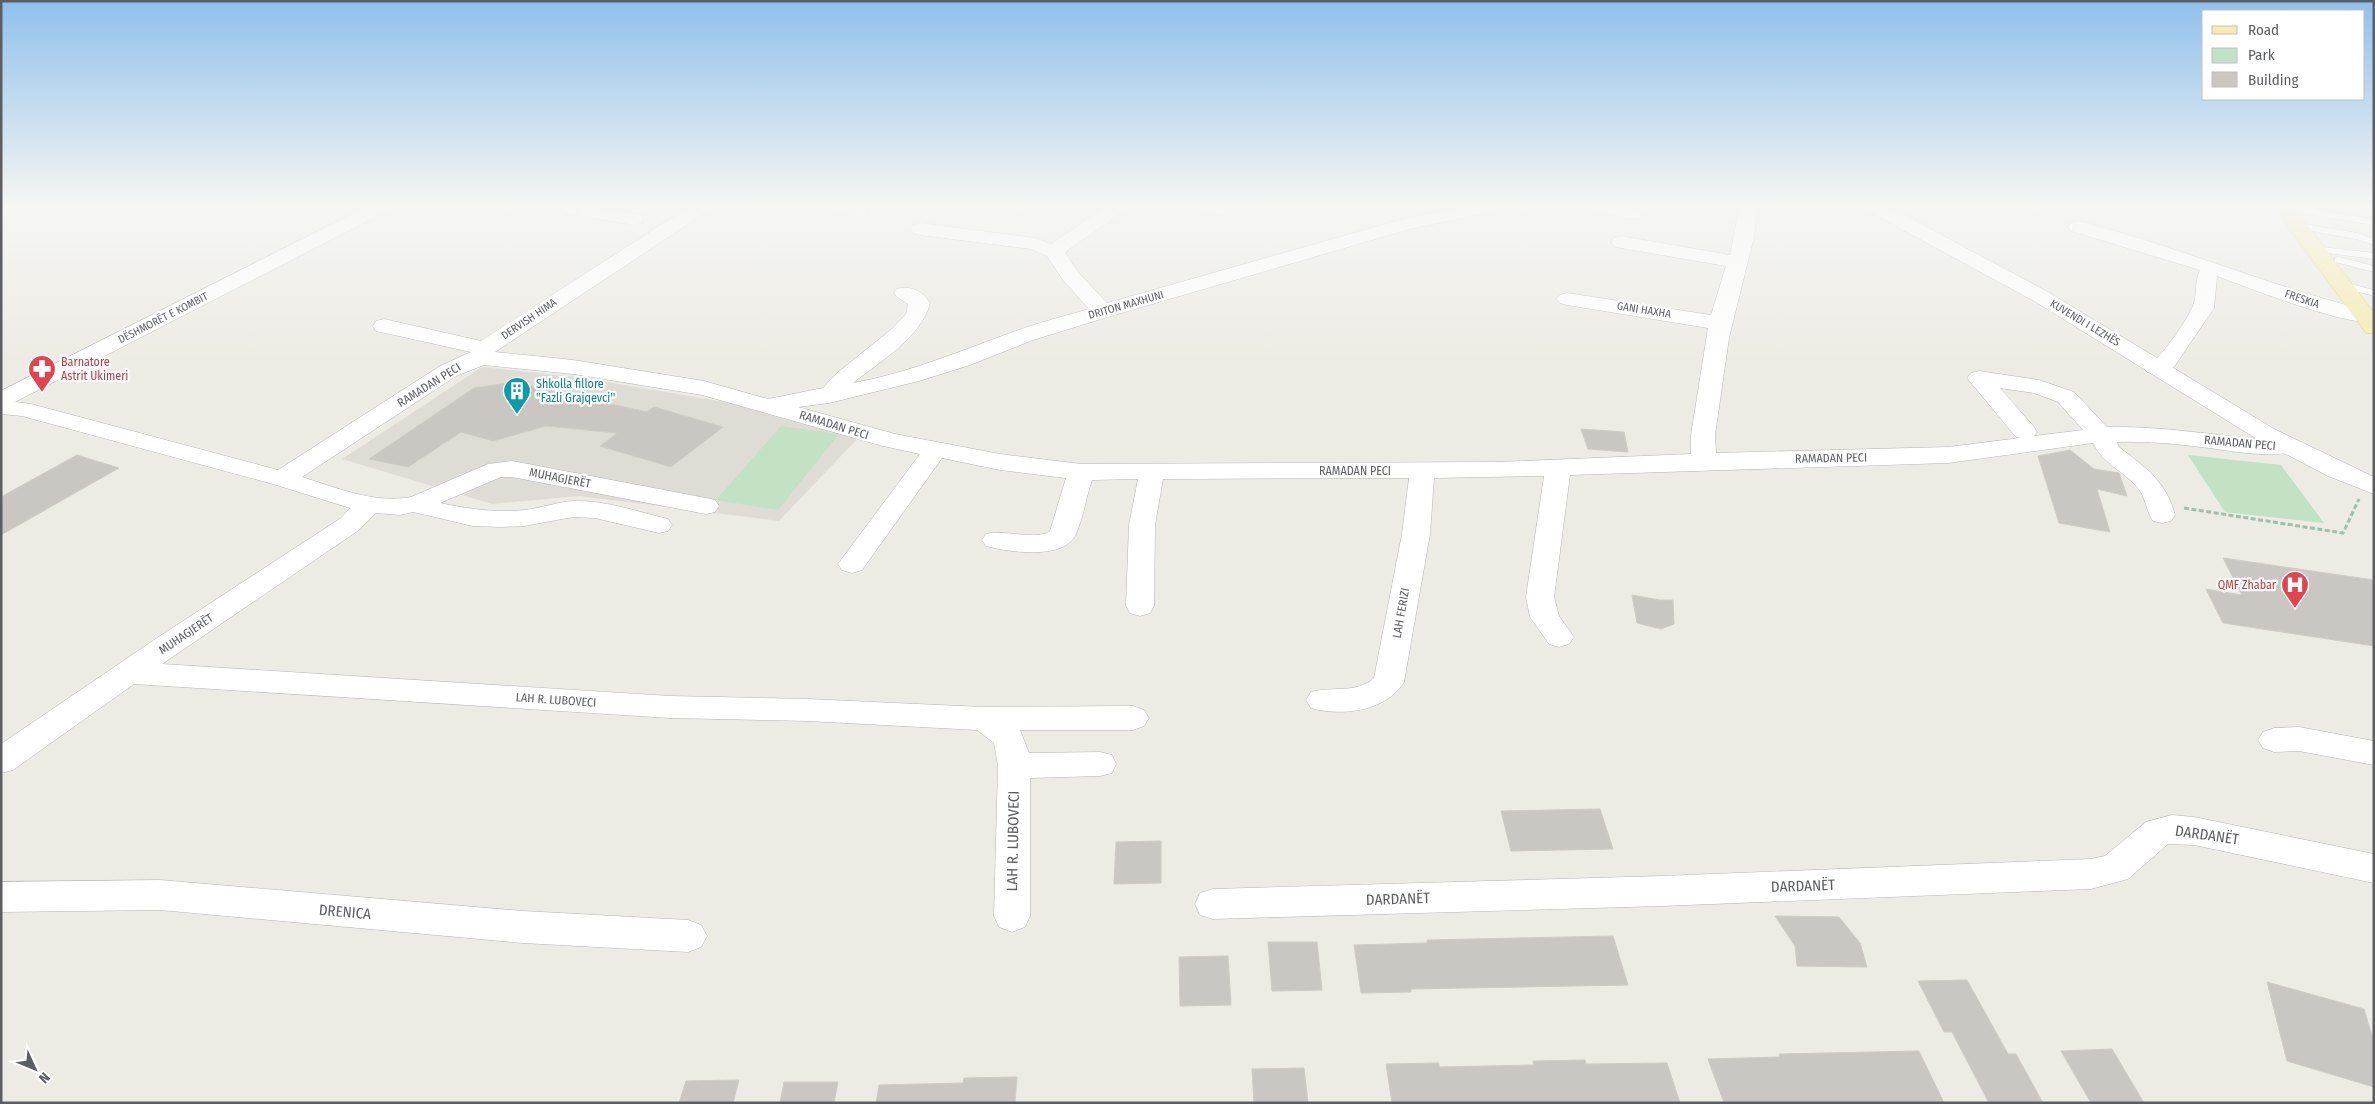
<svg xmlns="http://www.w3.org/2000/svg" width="2375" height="1104" font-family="'Fira Sans Condensed',sans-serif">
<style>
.education{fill:#dfdcd5}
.green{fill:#c3e1c4}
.building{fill:#cac7c2;stroke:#d0ccc3}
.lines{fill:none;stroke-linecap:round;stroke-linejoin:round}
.lane-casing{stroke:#b4b5b9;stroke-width:1}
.street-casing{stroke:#b4b5b9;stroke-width:1}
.secondary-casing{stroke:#b5b7bc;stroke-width:1}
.primary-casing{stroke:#e0c269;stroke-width:1}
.path{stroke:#9dc1a9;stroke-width:3;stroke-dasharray:5 2.5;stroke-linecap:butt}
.lane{fill:#fff;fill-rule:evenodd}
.street{fill:#fff;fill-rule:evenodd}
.secondary{fill:#fff;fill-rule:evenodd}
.primary{fill:#f5ebb0;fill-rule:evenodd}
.labels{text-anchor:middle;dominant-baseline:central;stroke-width:4.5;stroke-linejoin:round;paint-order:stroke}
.far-street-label{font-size:11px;fill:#5c5e62;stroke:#fff}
.health-label{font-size:12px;fill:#be3a42;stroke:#fff;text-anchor:start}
.culture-label{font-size:12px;fill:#0d838f;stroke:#fff;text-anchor:start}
.street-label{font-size:12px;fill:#5c5e62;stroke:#fff}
.near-street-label{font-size:15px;fill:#5c5e62;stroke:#fff}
</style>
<rect width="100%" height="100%" fill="#ecebe4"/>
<path class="education" d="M482,367l101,11 147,25 130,33 -81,85 -199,-25 -88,8 -150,-45z"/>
<g class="green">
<path d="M781,426l58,8 -61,76 -62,-10z"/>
<path d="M2188,455l93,10 43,58 -99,-11z"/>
</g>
<g class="building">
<path d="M513,382l134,30 7,-5 69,20 -52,40 -71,-21 17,-13 -71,-7 -53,15 -32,-9 -53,35 -39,-8 105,-71z"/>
<path d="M1581,429l43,3 4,20 -40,-3z"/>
<path d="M2070,450l24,19 25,4 8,23 -30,-7 13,43 -51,-9 -21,-67z"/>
<path d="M77,455l42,13 -118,67v-38z"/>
<path d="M2223,558l151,22v66l-151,-23 -17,-34 36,6z"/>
<path d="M1632,595l27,5h14l1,24 -13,5 -24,-6z"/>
<path d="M1600,809l13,40 -102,2 -10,-40z"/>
<path d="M1161,841v42l-47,1 2,-42z"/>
<path d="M1775,916l64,1 21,26 7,24 -70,-1 -2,-20z"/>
<path d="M1613,936l15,49 -217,4v3l-50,1 -7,-48 73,-2v-3z"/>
<path d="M1268,942h49l5,48 -50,1z"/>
<path d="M1228,956l3,49 -51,1 -1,-49z"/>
<path d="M1967,980l41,74h8l27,49h-54l-37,-71h-8l-26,-51z"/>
<path d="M2267,982l97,27 10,33v45l-87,-26z"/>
<path d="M2112,1049l32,54h-53l-30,-52z"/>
<path d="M1919,1051l25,52h-220l-16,-44 72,-2 -1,-3z"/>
<path d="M1585,1060l1,4 81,-1 13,40h-288l-6,-39 53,-1v4l95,-2 -1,-4z"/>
<path d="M1304,1068l4,35h-54l-2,-34z"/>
<path d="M1017,1077l-2,26h-139l3,-18 84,-2 1,-5z"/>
<path d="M739,1080l-6,23h-54l7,-22z"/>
<path d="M784,1082h54l-4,21h-54z"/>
</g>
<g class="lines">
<defs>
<g id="lane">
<path d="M1202,208h16l14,4 -5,3 -24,-5z"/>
<path d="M2282,208h20l72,11v6l-87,-14z"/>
<path d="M2297,223l61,10 16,6v6l-18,-6 -62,-11 -2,-2z"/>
<path d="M2314,246l60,7v6l-63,-8v-4z"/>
<path d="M2339,257l35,9v6l-39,-10v-4z"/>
<path d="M2339,281l35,9v6l-39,-10v-4z"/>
</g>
<g id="street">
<path d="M561,208h39l41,7 2,4 -2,4 -7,2 -64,-11 -7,-2z"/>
<path d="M687,208h21l-2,4 -211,140 78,8 131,21 64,18 55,-11 14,-15 56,-45 13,-14 2,-10 -11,-7 -3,-4 3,-4c14,-4 25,2 33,14 -9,35 -50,58 -77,80 57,-10 109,-33 163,-52 24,-9 49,-15 73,-22l-26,-29 -16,-24 -16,-7 -111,-14 -7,-2 -3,-4 3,-4 7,-2 115,15 16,6 53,-36h21l-2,4 -58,40 12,19 30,32 300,-85 52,-10h34l-2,4 -81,17 -299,87 -78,24 -63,25 -51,16 -90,22 -31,4 97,27 105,20 81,10 417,-2 193,-8v-19l17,-107 -141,-23 -7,-2 -4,-4 4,-4 7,-2 144,22 15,-49 -105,-18 -7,-2 -3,-4 3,-4 7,-2 109,19 9,-47h18l-3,29 -25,101 -14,97 1,18 232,-6 72,-9 -4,-1 -49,-59 4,-5 8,-2 60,9 35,12 33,35c51,-1 99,7 149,12 14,2 28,-2 42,2l3,5 -3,5c-29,7 -60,1 -89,-3 -31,-4 -61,-7 -92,-6l2,5c27,21 47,34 56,68l-4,6 -9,2 -9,-2c-7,-10 -7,-23 -15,-33 -14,-17 -35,-24 -45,-45l-145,20 -378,12 -16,122 5,19 15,21 -5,7 -10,3 -10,-3 -19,-27 -4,-20 18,-121 -110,2 -4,56 -26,148c-17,29 -63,35 -93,26l-5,-8 5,-8c21,-6 46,2 63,-14l28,-144 7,-56 -246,1 -8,46 -1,81 -4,7 -10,3 -10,-3 -4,-7 3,-81 9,-46 -46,1c-6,17 -9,40 -17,56 -13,24 -67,16 -89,10l-4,-6 4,-6c18,-5 50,7 64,-3l16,-53 -66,-8 -58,-12 -80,112 -10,3 -10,-3 -4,-6 82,-110 -37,-8 -181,-51 -129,-21 -89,-9 -28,11 -154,101c35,11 73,27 109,20l77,-33 24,-3 194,37 9,2 4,6 -4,6 -9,2 -194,-37h-11l-61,26c28,6 56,10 85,7 16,-2 32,-8 49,-9 31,-1 65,11 94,18l4,6 -4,6 -9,2 -64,-15 -22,-1 -49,9 -23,1 -28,-1 -60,-14 -13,3 -24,-2 -17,17 -197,134 508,32 138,3 175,8 150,-1 11,4 5,8 -5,8 -11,4h-113l9,23 71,-1 12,3 4,9 -4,9 -12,3 -70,2v138l-5,11 -13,5 -13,-5 -5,-11 4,-150 -4,-23 -17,-13 -169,-9 -138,-3 -536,-34 -121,86 -12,3v-29l156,-106 184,-120 9,-10 -77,-24 -251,-68 -21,-2v-14l30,4 247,66 162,-104 31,-14 -95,-21 -3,-5 3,-5 8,-2 97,22zM2000,388l34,5 24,9 25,28 -49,6 3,-4 -3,-5z"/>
<path d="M837,208h27l4,4 -2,4c-9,2 -24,0 -29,-8z"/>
<path d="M1597,208h37l6,1 2,4 -2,4 -7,2 -34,-7z"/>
<path d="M2078,221c100,25 195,67 295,91l1,8c-16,11 -133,-35 -157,-44l-3,32 -40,59 -19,7 -8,-2 -3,-5c4,-6 10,-6 15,-11 8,-8 29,-38 33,-48 6,-12 2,-26 8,-38l-129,-39 -3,-4 3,-4z"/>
<path d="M2299,727l75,14v24l-75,-14 -25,1 -11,-4 -5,-8 5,-8 11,-4z"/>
<path d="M2172,815l22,2 180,37v29l-180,-38 -26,-1 -40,35 -37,10 -429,17 -449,13 -13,-4 -5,-11 5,-11 13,-4 449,-13 429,-17 14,-3 41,-34z"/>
<path d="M160,880l363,31 165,9 13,5 6,11 -6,11 -13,5 -165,-9 -363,-33 -159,2v-30z"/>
</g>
<g id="secondary">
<path d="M364,208h23l-2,4 -376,193 -8,2v-16z"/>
<path d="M1868,208h23l157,84 226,137 100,48v17l-46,-18 -71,-37 -223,-138 -164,-89z"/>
</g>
<path id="primary" d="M2277,208h18l79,105v21l-8,-1 -76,-103z"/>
</defs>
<use href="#lane" class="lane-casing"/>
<use href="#street" class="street-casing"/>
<use href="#secondary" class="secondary-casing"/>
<use href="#primary" class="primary-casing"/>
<path class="path" d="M2184,508l159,25 16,-34"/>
<use href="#lane" class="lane"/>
<use href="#street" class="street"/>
<use href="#secondary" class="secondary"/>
<use href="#primary" class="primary"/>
</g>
<linearGradient id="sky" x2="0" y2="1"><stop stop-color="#90c0ed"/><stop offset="0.57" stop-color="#f6f6f3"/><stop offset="1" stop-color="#f6f6f3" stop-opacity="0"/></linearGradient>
<rect width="2375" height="362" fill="url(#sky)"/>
<defs>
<symbol id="pharmacy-pin" viewBox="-11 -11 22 30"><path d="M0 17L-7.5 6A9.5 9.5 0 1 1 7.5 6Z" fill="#e0444e" stroke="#fff"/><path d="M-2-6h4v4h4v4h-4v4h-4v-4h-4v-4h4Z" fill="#fff"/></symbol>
<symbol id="building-pin" viewBox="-11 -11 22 30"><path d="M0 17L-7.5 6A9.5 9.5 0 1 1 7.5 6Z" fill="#0f9aa8" stroke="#fff"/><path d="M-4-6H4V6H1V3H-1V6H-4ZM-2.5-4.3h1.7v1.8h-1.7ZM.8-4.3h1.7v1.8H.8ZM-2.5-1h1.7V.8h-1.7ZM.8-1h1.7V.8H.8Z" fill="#fff"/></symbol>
<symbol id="hospital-pin" viewBox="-11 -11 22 30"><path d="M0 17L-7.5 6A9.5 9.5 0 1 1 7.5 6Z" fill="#e0444e" stroke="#fff"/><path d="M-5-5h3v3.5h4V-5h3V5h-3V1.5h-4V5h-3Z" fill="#fff"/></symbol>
</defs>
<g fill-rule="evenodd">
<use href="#pharmacy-pin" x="26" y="353" width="32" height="43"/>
<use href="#building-pin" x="501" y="375" width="32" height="43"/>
<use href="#hospital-pin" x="2279" y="569" width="32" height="43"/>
</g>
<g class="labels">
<g class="far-street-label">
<text transform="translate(2302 299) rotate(19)">FRESKIA</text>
<text transform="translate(1126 305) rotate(-16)">DRITON MAXHUNI</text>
<text transform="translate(1644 310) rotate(9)">GANI HAXHA</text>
<text transform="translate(163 318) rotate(-27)">DËSHMORËT E KOMBIT</text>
<text transform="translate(529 319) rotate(-34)">DERVISH HIMA</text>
<text transform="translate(2085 323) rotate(31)">KUVENDI I LEZHËS</text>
</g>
<g class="health-label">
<text x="61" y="362">Barnatore<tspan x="61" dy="14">Astrit Ukimeri</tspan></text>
<text x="2276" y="585" text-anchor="end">QMF Zhabar</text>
</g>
<g class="culture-label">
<text x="536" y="384">Shkolla fillore<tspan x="536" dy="14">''Fazli Grajqevci''</tspan></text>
</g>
<g class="street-label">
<text transform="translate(429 385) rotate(-32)">RAMADAN PECI</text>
<text transform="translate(834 425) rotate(17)">RAMADAN PECI</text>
<text transform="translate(2240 443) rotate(5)">RAMADAN PECI</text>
<text transform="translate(1831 458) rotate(-1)">RAMADAN PECI</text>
<text x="1355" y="471">RAMADAN PECI</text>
<text transform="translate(560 478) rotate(11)">MUHAGJERËT</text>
<text transform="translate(1401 613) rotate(-80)">LAH FERIZI</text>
<text transform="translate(186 634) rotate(-34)">MUHAGJERËT</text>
<text transform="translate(556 700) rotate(4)">LAH R. LUBOVECI</text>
</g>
<g class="near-street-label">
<text transform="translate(2207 835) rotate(8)">DARDANËT</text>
<text transform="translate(1013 841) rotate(-89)">LAH R. LUBOVECI</text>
<text transform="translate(1803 886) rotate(-2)">DARDANËT</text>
<text transform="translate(1398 899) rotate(-2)">DARDANËT</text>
<text transform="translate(345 912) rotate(5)">DRENICA</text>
</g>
</g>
<rect width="2375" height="1104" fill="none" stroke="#5c5e62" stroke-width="5"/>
<rect x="2202" y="10" width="162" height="90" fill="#ffffff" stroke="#bebfc0"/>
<rect x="2212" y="26" width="25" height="8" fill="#f5ebb0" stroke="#bebfc0"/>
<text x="2248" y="35" font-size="15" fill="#5c5e62">Road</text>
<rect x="2212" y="48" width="25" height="15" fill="#c3e1c4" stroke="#bebfc0"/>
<text x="2248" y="60" font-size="15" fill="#5c5e62">Park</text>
<rect x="2212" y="72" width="25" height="15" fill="#cac7c2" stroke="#bebfc0"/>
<text x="2248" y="85" font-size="15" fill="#5c5e62">Building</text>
<g transform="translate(35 1069) rotate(134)" stroke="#ffffff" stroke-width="4" paint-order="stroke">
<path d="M0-4L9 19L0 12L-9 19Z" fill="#5c5e62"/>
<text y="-8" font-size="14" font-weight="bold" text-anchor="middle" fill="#5c5e62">N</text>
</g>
</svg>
